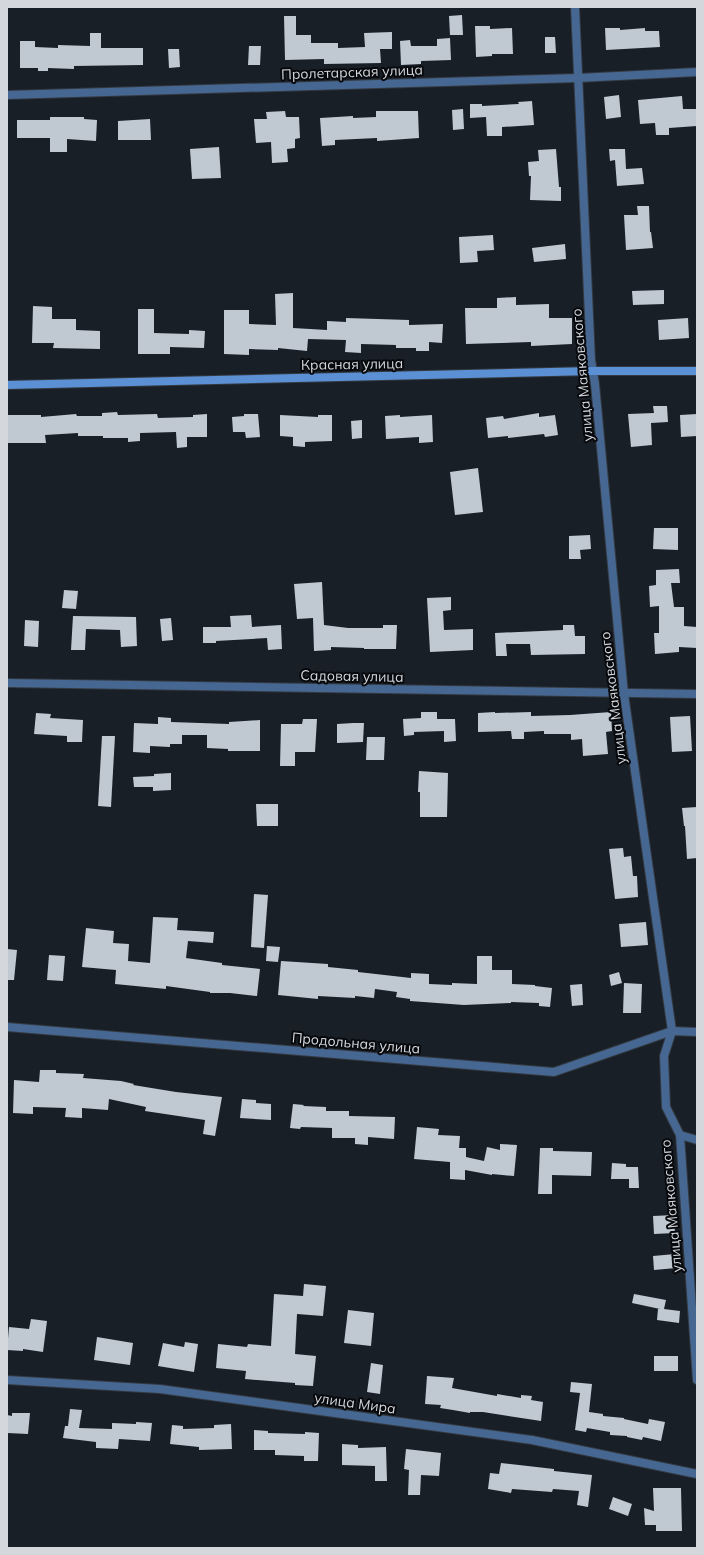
<svg xmlns="http://www.w3.org/2000/svg" width="704" height="1555" font-family="Mulish,sans-serif">
<style>
.building{fill:#c0c8d2}
.lines{fill:none;stroke-linecap:round;stroke-linejoin:round}
.street-casing{stroke:#333940;stroke-width:10}
.secondary-casing{stroke:#333940;stroke-width:10}
.street{stroke:#466791;stroke-width:8}
.secondary{stroke:#5b90d4;stroke-width:8}
.labels{text-anchor:middle;dominant-baseline:central;stroke-width:4;stroke-linejoin:round;paint-order:stroke}
.street-label{font-size:14px;fill:#d4d8dd;stroke:#07090c}
</style>
<rect width="100%" height="100%" fill="#191f27"/>
<g class="building">
<path d="M462,15l1,20h-13l-1,-19z"/>
<path d="M284,16h12v19h15v8h27v5l27,-1 -1,-14 28,-1v17h-12l1,14 -57,1v-5l-39,1z"/>
<path d="M475,26h15v3l22,-1 1,26h-21v2l-16,1z"/>
<path d="M605,28h15v2l25,-2v3h14l1,16 -54,3z"/>
<path d="M90,33h11v15h42v17l-69,1v3l-26,-1v3h-10v-3h-18v-27h15v6l23,1v-3l32,1z"/>
<path d="M545,37h10l1,16h-11z"/>
<path d="M450,38l1,22 -30,1v3l-20,1 -1,-24 10,-1 1,6h26v-7z"/>
<path d="M249,46h12l-1,19h-12z"/>
<path d="M168,49h11l1,18 -11,1z"/>
<path d="M619,95l2,22 -15,2 -2,-22z"/>
<path d="M682,96l1,13h14v17l-28,2v7h-13l-1,-12 -15,1 -2,-24z"/>
<path d="M532,101l2,24 -32,2v9h-15l-1,-19 -16,1v-14h12v2l37,-2 -1,-2z"/>
<path d="M463,109l1,20 -11,1 -1,-20z"/>
<path d="M285,111l1,6h13l1,21 -5,1v9l-8,1 1,13 -16,1 -1,-21 -15,1 -2,-24h13l-1,-7z"/>
<path d="M376,111h42l1,27 -42,3v-3l-42,2v5l-13,1 -2,-28 33,-2v2l23,-1z"/>
<path d="M50,117h34v2l13,1 -1,21 -29,-2v13h-17v-14h-33v-18h33z"/>
<path d="M150,119l1,21h-33v-19z"/>
<path d="M219,147l2,31 -29,1 -2,-30z"/>
<path d="M556,149l3,38h2v14l-31,-1 1,-24h-2l-1,-14 11,-1 -1,-11z"/>
<path d="M609,149h16l1,20 16,-1 2,16 -27,2 -2,-26 -5,1z"/>
<path d="M637,206h12l1,26h1l2,16 -27,2 -2,-35h14z"/>
<path d="M493,235l1,15 -17,1 1,11 -18,1 -1,-26z"/>
<path d="M565,244l1,15 -32,3 -2,-14z"/>
<path d="M664,290v14l-31,1 -1,-14z"/>
<path d="M293,293v35l34,2v-9l19,1v-4l63,2v5l34,-1 -1,19 -13,-1v9h-13v-3h-20v-3l-35,-1v9l-16,-1 1,-12 -38,-1 -1,12 -29,-3v2l-29,-1v6l-25,-1v-44h25v14l27,1 -1,-31z"/>
<path d="M516,297v8l33,-1v14h23v26l-41,2v-4l-65,2 -1,-36h32v-10z"/>
<path d="M33,306l19,1v12h24v11l24,1v18l-47,-1 1,-5h-22z"/>
<path d="M138,309h16v24l35,1v-4l16,1 -1,17 -34,-1v7h-32z"/>
<path d="M688,318l1,20 -30,2 -1,-20z"/>
<path d="M653,406h14l1,16 -17,1 1,22 -21,2 -3,-33 26,-1z"/>
<path d="M117,412l1,3 39,-1 1,4 35,-1v-2l14,-1v23h-20v10l-10,1 -1,-16 -36,1v8l-12,1v-4h-25v-2h-25v-3l-33,2 1,8h-38v-28h33v2l35,-3 1,2h25v-3z"/>
<path d="M539,413v4l16,-2 3,20 -13,2 -1,-3 -36,4v-2l-20,2 -2,-20 17,-2 1,3z"/>
<path d="M244,414h14l2,23 -14,1 -1,-6h-12l-1,-15 12,-1z"/>
<path d="M697,414v22l-16,1 -1,-22z"/>
<path d="M280,415l38,2v-2h14v26l-27,1v5l-12,-1v-9l-13,-1z"/>
<path d="M400,415v2l32,-2 1,27 -14,1v-6l-33,2 -1,-23z"/>
<path d="M362,420v18l-10,1 -1,-18z"/>
<path d="M478,468l5,44 -28,3 -5,-43z"/>
<path d="M654,528h24v22l-25,-1z"/>
<path d="M590,535l1,14 -11,1 1,9h-12v-23z"/>
<path d="M679,569l1,14h-9l3,24h10v19l13,1v21l-18,-1v5l-24,2 -1,-21h5v-27l-9,1 -1,-21 7,-1v-15z"/>
<path d="M322,582l2,43 24,3h35v-3h14l-1,24h-32v-1l-33,-1v3l-17,1 -1,-33 -16,1 -3,-35z"/>
<path d="M64,590l14,1 -2,18 -14,-1z"/>
<path d="M451,597v13l-8,1 1,19 29,-1v21l-43,2 -3,-54z"/>
<path d="M251,615l1,12 29,-2 1,24 -14,1 -1,-12 -51,3v2h-13v-16h28l-1,-11z"/>
<path d="M73,616l63,1 1,29 -16,1 -1,-17 -34,-1 -1,21h-14z"/>
<path d="M171,618l2,22 -11,1 -2,-22z"/>
<path d="M25,620l14,1 -1,26 -14,-1z"/>
<path d="M563,625h11l1,11h10v18l-54,1 -1,-11h-24l1,12h-11l-1,-23 68,-3z"/>
<path d="M421,712h16v7h18l1,22 -12,1v-11l-30,1v3l-10,1 -1,-17 18,-1z"/>
<path d="M495,712v1l36,-1v4l39,-1 41,-3 1,19 -6,1 2,22 -25,2 -1,-17 -11,1v-6h-27v-3l-20,1v7h-12l-1,-8 -33,1v-19z"/>
<path d="M36,713l15,1 -1,4 33,2 -1,22h-15v-6l-33,-2z"/>
<path d="M690,716l2,35 -20,1 -2,-35z"/>
<path d="M158,717l13,1v4l58,2v-2l31,-2v31h-32v-2l-21,-1v-13h-25v9h-12v3l-20,-1v7l-17,-1 1,-29 24,1z"/>
<path d="M303,719h14l-2,33h-20v14h-15l1,-42h21z"/>
<path d="M353,723h11l-1,19 -26,1v-19z"/>
<path d="M102,736h13l-4,71 -13,-1z"/>
<path d="M367,737h18l-1,23h-18z"/>
<path d="M419,771l29,2 -1,44h-27v-25h-2z"/>
<path d="M171,773v17l-18,1v-4h-19l-1,-10 21,-1v-2z"/>
<path d="M256,804h22v22h-21z"/>
<path d="M697,807v51l-10,1 -2,-33h-1l-2,-18z"/>
<path d="M623,848l1,9 7,-1 2,20h4l1,21 -23,2 -6,-50z"/>
<path d="M254,894l14,1 -4,53 -13,-1z"/>
<path d="M153,917l25,1 -1,12 37,2 -1,11 -25,-2 -2,17 36,5v2l38,4 -3,27 -27,-3h-20v-1l-44,-6v3l-51,-5 1,-14 -34,-3 4,-39 28,3 -1,12 16,1 -1,17 22,2z"/>
<path d="M646,922l2,23 -27,2 -2,-23z"/>
<path d="M267,946l13,1 -2,15 -12,-1z"/>
<path d="M7,949l10,1 -3,30h-7z"/>
<path d="M49,955l16,1 -2,25 -16,-1z"/>
<path d="M477,956h15v14h20v14l23,1v1l17,2 -2,19 -11,-1v-3l-28,-1v1l-47,2 -54,-4v-2l-14,-2 1,-5 -22,-3 -1,9 -19,-2v2l-37,-2v3l-40,-4 3,-34 47,3v3l30,3v2l53,6v-5l18,1v10l23,1v-2l25,1z"/>
<path d="M619,972l3,11 -11,3 -2,-11z"/>
<path d="M624,983l18,1 -1,29h-18z"/>
<path d="M582,984l1,21 -11,1 -2,-21z"/>
<path d="M40,1070h16v3l28,1 -1,4 38,3 13,3 -1,1 43,7 46,5 -7,39 -12,-2 2,-14 -60,-9 1,-4 -37,-8 -1,11 -26,-2v10l-17,-1 1,-9 -33,-1v7l-20,-1 1,-33 25,2z"/>
<path d="M242,1099l14,1v3l15,1v16l-31,-2z"/>
<path d="M293,1104l11,1 -1,1 23,1v4h23v5l46,1 -1,22 -26,-2v8l-13,-1v-6h-23v-10l-31,-1 -1,2 -10,-1z"/>
<path d="M417,1127l22,2 -1,6 22,1 -1,12h7v9l18,4 3,-14 13,3v-6l17,1 -3,31 -22,-2v1l-27,-5v10l-15,-1v-17l-36,-3z"/>
<path d="M540,1148h13v3l39,1 -1,24 -39,-1v19h-14z"/>
<path d="M612,1163l14,1v3h12l1,21h-10v-9h-18z"/>
<path d="M674,1215l1,18 -21,1 -1,-18z"/>
<path d="M675,1254l1,14 -22,2 -1,-14z"/>
<path d="M304,1284l22,2 -3,30 -26,-2 -2,40 21,2 -3,30 -18,-1v-2l-50,-4 1,-8 -30,-3 2,-24 29,3 1,-3 23,2 3,-52 29,2z"/>
<path d="M634,1294l32,6 -2,9 16,2 -1,12 -22,-3 1,-11h2l-28,-6z"/>
<path d="M348,1310l26,3 -3,33 -27,-3z"/>
<path d="M31,1319l16,2 -4,31 -20,-3v2l-16,-1 2,-23 20,2z"/>
<path d="M97,1337l36,6 -3,22 -36,-5z"/>
<path d="M185,1342l13,2 -4,28 -36,-6 5,-23 21,4z"/>
<rect x="654" y="1356" width="24" height="15"/>
<path d="M371,1363l12,2 -3,29 -13,-2z"/>
<path d="M427,1376l27,2 -2,10 45,8v-2l24,4v-3l11,1 -1,4 12,2 -2,19 -58,-9h-13v1l-17,-3 -13,-2 1,-3 -16,-1z"/>
<path d="M571,1382l21,2 -3,28 14,2v2l21,2v1l24,5 1,-5 16,3 -4,19 -18,-4 -1,3 -15,-3v-1l-17,-1v-3l-23,-4 -1,4 -11,-2 5,-37 -10,-1z"/>
<path d="M70,1409l12,1 -3,18 33,1v-6l24,1v-2l16,1 -2,18 -31,-2 -1,10 -22,-1v-6l-33,-4 2,-12h3z"/>
<path d="M12,1413h18l-2,21 -21,-1v-18l5,1z"/>
<path d="M231,1424l1,25 -33,1v-3l-29,-3 2,-19 11,1v3l31,-1v-3z"/>
<path d="M254,1430l14,1v2l37,1v-2l14,1 -1,28h-14v-5l-29,-1v-5h-21z"/>
<path d="M342,1444l16,1v3l28,-1 1,34h-12v-15l-33,-1z"/>
<path d="M406,1449l35,4 -2,23 -18,-1 -1,20h-12l1,-25 -5,-1z"/>
<path d="M501,1463l53,6v2l38,4 -4,32 -11,-2 2,-14 -26,-2 -1,3 -40,-3 -1,4 -23,-4 2,-16 9,1z"/>
<path d="M653,1488h28l1,43h-26v-6h-11l-1,-17 10,3z"/>
<path d="M613,1497l19,7 -4,12 -19,-7z"/>
</g>
<g class="lines">
<defs>
<g id="street">
<path d="M575,7l16,353 4,24 29,310 48,337 -8,25 2,51 14,28 17,245"/>
<path d="M7,95l571,-17 119,-6"/>
<path d="M7,683l690,11"/>
<path d="M7,1027l547,45 118,-41 25,1"/>
<path d="M680,1135l17,5"/>
<path d="M7,1380l153,9 372,51 165,34"/>
</g>
<path id="secondary" d="M7,385l586,-14h104"/>
</defs>
<use href="#street" class="street-casing"/>
<use href="#secondary" class="secondary-casing"/>
<use href="#street" class="street"/>
<use href="#secondary" class="secondary"/>
</g>
<g class="labels">
<g class="street-label">
<text transform="translate(352 72) rotate(-2)">Пролетарская улица</text>
<text transform="translate(352 364) rotate(-1)">Красная улица</text>
<text transform="translate(582 375) rotate(-95)">улица Маяковского</text>
<text transform="translate(352 676) rotate(1)">Садовая улица</text>
<text transform="translate(613 698) rotate(-97)">улица Маяковского</text>
<text transform="translate(356 1043) rotate(5)">Продольная улица</text>
<text transform="translate(671 1206) rotate(-95)">улица Маяковского</text>
<text transform="translate(355 1403) rotate(8)">улица Мира</text>
</g>
</g>
<rect width="704" height="1555" fill="none" stroke="#d4d8dd" stroke-width="16"/>
</svg>
